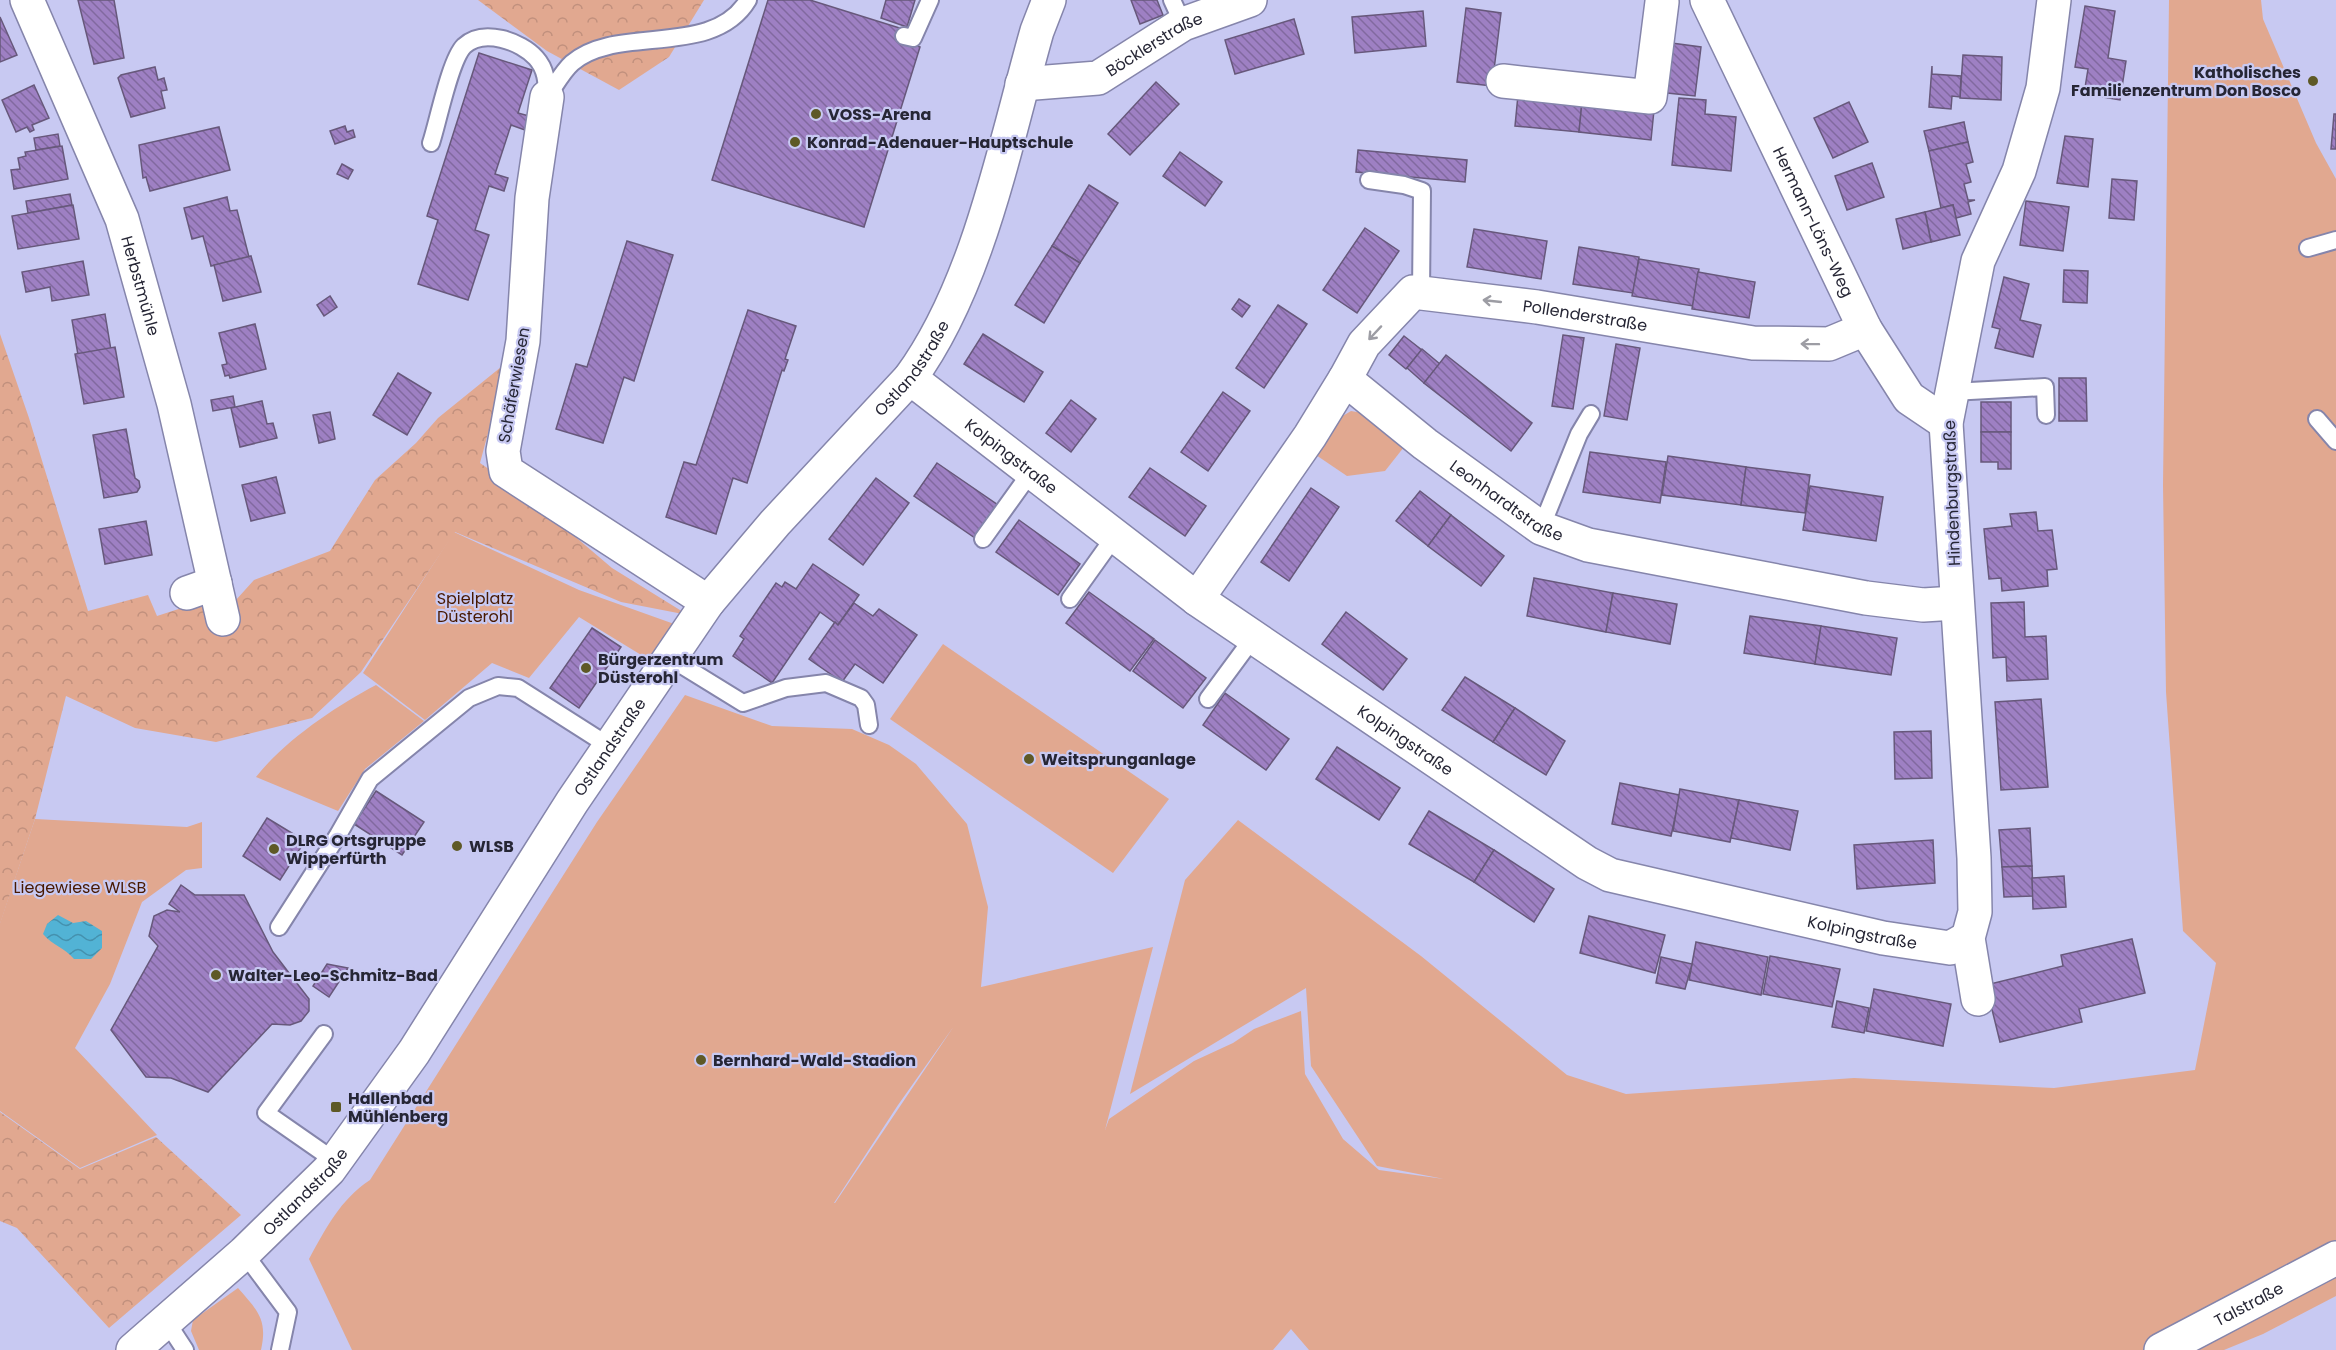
<svg xmlns="http://www.w3.org/2000/svg" width="2336" height="1350" font-family="Poppins,sans-serif">
<style>
.green{fill:#e1a890;fill-rule:evenodd}
.forest{fill:url(#forest-crowns)}
.water{fill:url(#water-waves)}
.building{fill:url(#building-back-hatch);stroke:#67587b;stroke-width:1.5}
.lines{fill:none;stroke-linecap:round;stroke-linejoin:round}
.lane-casing{stroke:#8585ab;stroke-width:20}
.street-casing{stroke:#8585ab;stroke-width:36}
.lane{stroke:#fff;stroke-width:16}
.street{stroke:#fff;stroke-width:33}
.oneway{stroke:#9d9da4}
.poi-dot{fill:#5e5926;stroke:#c8c9f2;stroke-width:2}
.labels{text-anchor:middle;dominant-baseline:central;stroke-width:4.5;stroke-linejoin:round;paint-order:stroke}
.street-label{font-size:16px;fill:#262635;stroke:#c8c9f2}
.poi-label{font-size:16px;font-weight:bold;fill:#262635;stroke:#c8c9f2;text-anchor:start}
.park-label{font-size:16px;fill:#481901;stroke:#c8c9f2}
</style>
<defs>
<pattern id="forest-crowns" width="20" height="18" patternUnits="userSpaceOnUse" patternTransform="scale(1.5)"><rect width="20" height="18" fill="#e1a890"/><path d="M2 6a3 3 0 1 1 6 0M12 15a3 3 0 1 1 6 0" fill="none" stroke="#c1907d"/></pattern>
<pattern id="water-waves" width="16" height="10" patternUnits="userSpaceOnUse" patternTransform="scale(1.5)"><rect width="16" height="10" fill="#52b3d5"/><path d="M0 5q4-4 8 0t8 0" fill="none" stroke="#4491ae"/></pattern>
<pattern id="building-back-hatch" width="6" height="6" patternUnits="userSpaceOnUse" patternTransform="scale(1.5)"><rect width="6" height="6" fill="#9e80c3"/><path d="M-1 5l2 2M0 0l6 6M5-1l2 2" fill="none" stroke="#81699f"/></pattern>
</defs>
<rect width="100%" height="100%" fill="#c8c9f2"/>
<g class="green">
<path d="M2169,0h92l2,19 53,124 20,36v1117l-73,38 -39,16h-915l-18,-21 -18,21h-921l-43,-91c17,-31 31,-59 61,-79l227,-358 88,-127 87,31 80,3 37,16 27,19 51,60 21,83 -7,80 172,-40 -48,183 4,-11 85,-58 39,-18 21,-14 47,-18 4,63 38,65 36,31 65,9 -67,-13 -66,-100 -5,-78 -176,106 55,-214 53,-60 183,136 146,119 59,19 228,-16 200,10 141,-18 21,-107 -33,-32 -17,-239 -3,-207zM954,1026l-119,177h-1l64,-98z"/>
<path d="M1351,411l11,2 42,34 -19,24 -38,5 -34,-23 28,-36z"/>
<path d="M454,532l125,58 98,35 -26,36 -72,-44 -50,61 -37,-15 -67,57 -62,-47z"/>
<path d="M943,644l226,155 -56,74 -223,-154z"/>
<path d="M376,685l48,36 -59,48 -27,42 -82,-34c28,-36 80,-71 120,-92z"/>
<path d="M35,819l152,8 15,-5v46l-16,2 -44,32 -32,82 -35,64 82,87 -77,33 -80,-57v-188z"/>
<path d="M238,1288c19,22 30,31 23,62h-62l-8,-19 2,-11z"/>
</g>
<g class="forest">
<path d="M478,0h226l-35,57 -50,33 -72,-39z"/>
<path d="M0,334l29,84 59,193 60,-16 9,21 40,-13 29,8 28,-31 76,-29 45,-71 41,-37 22,-25 78,-63 -18,41 -18,67 45,31 87,74 76,47 -67,-13 -166,-70 -94,140 -49,46 -96,24 -81,-14 -69,-32 -31,123 -35,105z"/>
<path d="M0,1112l80,57 76,-32 85,78 -132,113 -92,-100 -17,-7z"/>
</g>
<path class="water" d="M58,915l15,8 13,-2 16,10v17l-11,11h-17c-10,-12 -21,-13 -31,-25l4,-10z"/>
<g class="building">
<path d="M78,0h36l10,58 -30,6z"/>
<path d="M768,0h42l96,30 -3,11 17,6 -56,180 -152,-47z"/>
<path d="M886,0h29l-8,27 -26,-9z"/>
<path d="M1131,0h26l6,15 -23,9z"/>
<path d="M2085,6l30,5 -7,47 18,3 -6,39 -36,-6 4,-25 -13,-2z"/>
<path d="M1466,8l35,5 -9,73 -35,-4z"/>
<path d="M1423,11l3,35 -71,7 -3,-36z"/>
<path d="M0,17l17,38 -17,7z"/>
<path d="M1294,19l10,35 -69,20 -10,-34z"/>
<path d="M1664,42l37,5 -6,49 -37,-4z"/>
<path d="M479,53l53,17 -14,43 11,3 -4,14 -14,-5 -16,49 13,4 -4,13 -15,-5 -14,44 14,5 -21,65 -50,-16 20,-64 -11,-4z"/>
<path d="M1963,55l39,2 -1,43 -41,-2z"/>
<path d="M1932,66v8l29,2 -1,21 -8,-1 -1,13 -22,-2z"/>
<path d="M155,67l3,13 6,-2 3,12 -6,1 4,17 -34,9 -13,-39 3,-3z"/>
<path d="M1156,82l23,22 -49,51 -22,-21z"/>
<path d="M34,85l15,33 -17,7 2,5 -4,2 -3,-5 -11,5 -14,-32z"/>
<path d="M1518,95l64,7 -3,30 -64,-6z"/>
<path d="M1679,98l27,2 -1,14 31,3 -5,54 -59,-6z"/>
<path d="M1582,102l72,8 -3,30 -72,-8z"/>
<path d="M1849,102l19,40 -35,16 -19,-40z"/>
<path d="M2334,114h2v35h-5z"/>
<path d="M1964,122l4,20 -39,9 -5,-20z"/>
<path d="M345,126l2,6 6,-2 2,7 -20,7 -5,-13z"/>
<path d="M219,127l11,43 -80,21 -4,-14 -3,1 -4,-33z"/>
<path d="M58,134l2,12 -24,4 -2,-12z"/>
<path d="M2065,136l28,3 -5,48 -31,-4z"/>
<path d="M1968,142l5,20 -7,2 5,18 -7,2 4,16h7l-7,2 3,12 -15,4 -3,-13 -12,3 -12,-57z"/>
<path d="M62,146l6,33 -54,10 -3,-19 9,-1 -2,-11 8,-2 -1,-4z"/>
<path d="M1358,150l109,10 -2,22 -109,-10z"/>
<path d="M1180,152l42,30 -17,24 -42,-30z"/>
<path d="M1872,163l12,34 -37,13 -12,-34z"/>
<path d="M342,164l11,6 -5,9 -11,-5z"/>
<path d="M2112,179l25,2 -3,39 -25,-2z"/>
<path d="M1089,185l29,18 -38,60 -28,-17z"/>
<path d="M70,194l2,11 -44,8 -2,-12z"/>
<path d="M227,197l3,14 7,-1 12,47 -38,9 -8,-30 -11,3 -8,-31z"/>
<path d="M2026,201l43,6 -6,44 -43,-6z"/>
<path d="M73,205l6,34 -61,10 -6,-33z"/>
<path d="M1953,205l7,30 -29,7 -6,-30z"/>
<path d="M1925,212l6,30 -28,7 -7,-30z"/>
<path d="M1365,228l34,23 -42,62 -34,-23z"/>
<path d="M1474,229l73,12 -6,38 -74,-12z"/>
<path d="M627,241l46,14 -39,126 -10,-4 -21,66 -47,-14 20,-65 11,3z"/>
<path d="M1052,246l28,17 -36,60 -29,-18z"/>
<path d="M1579,247l60,10 -6,36 -60,-9z"/>
<path d="M251,256l10,36 -38,9 -9,-36z"/>
<path d="M1639,259l60,10 -6,37 -61,-10z"/>
<path d="M83,261l6,34 -37,6 -2,-14 -24,5 -4,-20z"/>
<path d="M2064,270l24,1 -1,32 -24,-1z"/>
<path d="M1698,272l57,10 -6,36 -57,-9z"/>
<path d="M2004,277l25,7 -9,36 21,5 -8,32 -38,-9 5,-19 -8,-2z"/>
<path d="M330,296l7,11 -13,9 -7,-11z"/>
<path d="M1239,299l11,7 -8,11 -10,-8z"/>
<path d="M1278,305l29,19 -43,64 -28,-20z"/>
<path d="M748,310l48,16 -11,33 3,1 -4,11 -2,-1 -35,113 -14,-5 -17,56 -50,-17 18,-55 12,3z"/>
<path d="M105,314l6,36 -33,5 -6,-35z"/>
<path d="M255,324l11,45 -36,9 -1,-3 -4,1 -3,-11 5,-1 -8,-31z"/>
<path d="M983,334l60,38 -19,30 -60,-38z"/>
<path d="M1563,335l21,3 -11,71 -21,-3z"/>
<path d="M1404,336l18,14 -16,19 -17,-14z"/>
<path d="M1616,344l24,4 -13,72 -23,-4z"/>
<path d="M115,347l9,50 -40,7 -9,-50z"/>
<path d="M1422,349l18,15 -16,19 -17,-15z"/>
<path d="M1446,355l86,68 -21,28 -87,-68z"/>
<path d="M398,373l33,20 -24,42 -34,-20z"/>
<path d="M2059,378h27l1,43h-28z"/>
<path d="M1223,392l27,19 -42,60 -27,-19z"/>
<path d="M233,396l2,11 -22,4 -2,-11z"/>
<path d="M1071,400l25,19 -25,33 -25,-19z"/>
<path d="M262,401l5,23 6,-1 4,15 -37,9 -9,-39z"/>
<rect x="1981" y="402" width="30" height="30"/>
<path d="M330,412l5,27 -16,4 -6,-28z"/>
<path d="M126,429l9,49 4,3 1,6 -3,5 -33,6 -11,-63z"/>
<path d="M1981,432h30v37h-13v-7h-17z"/>
<path d="M1590,452l76,10 -6,41 -77,-11z"/>
<path d="M1668,456l78,11 -5,38 -79,-10z"/>
<path d="M937,463l61,42 -23,33 -61,-42z"/>
<path d="M1746,467l64,8 -5,38 -64,-8z"/>
<path d="M1150,468l56,38 -21,30 -56,-39z"/>
<path d="M276,477l9,36 -34,8 -9,-36z"/>
<path d="M876,478l33,25 -46,62 -34,-26z"/>
<path d="M1810,486l73,11 -7,44 -73,-11z"/>
<path d="M1311,488l28,19 -50,74 -28,-19z"/>
<path d="M1420,491l31,24 -23,31 -32,-25z"/>
<path d="M2036,512l2,19 14,-1 5,39 -10,1 1,16 -46,5 -1,-13 -12,1 -5,-50 28,-3 -2,-12z"/>
<path d="M1451,515l53,41 -23,30 -53,-40z"/>
<path d="M1019,520l61,44 -22,31 -62,-43z"/>
<path d="M146,521l6,34 -47,9 -6,-35z"/>
<path d="M813,564l46,31 -21,30 -18,-13 -48,71 -39,-27 11,-17 -4,-3 36,-53 6,4 3,-5 11,7z"/>
<path d="M1534,578l79,15 -7,39 -79,-16z"/>
<path d="M1089,592l65,47 -24,32 -64,-48z"/>
<path d="M1613,593l64,11 -7,40 -64,-12z"/>
<path d="M2024,602l1,35 21,-1 2,43 -41,2 -1,-24 -13,1 -2,-55z"/>
<path d="M854,603l19,13 6,-7 38,26 -34,48 -28,-19 -13,18 -33,-23 26,-37 3,3z"/>
<path d="M1346,612l61,47 -24,31 -61,-46z"/>
<path d="M1750,616l71,10 -6,38 -71,-11z"/>
<path d="M1821,626l76,12 -6,37 -76,-11z"/>
<path d="M592,628l29,19 -42,61 -29,-20z"/>
<path d="M1155,640l51,38 -23,30 -50,-37z"/>
<path d="M1465,677l50,31 -22,34 -51,-32z"/>
<path d="M1225,693l64,46 -23,31 -63,-45z"/>
<path d="M2041,699l7,88 -47,3 -6,-88z"/>
<path d="M1515,708l50,33 -19,34 -53,-33z"/>
<path d="M1931,731l1,47 -37,1 -1,-47z"/>
<path d="M1337,747l63,41 -21,32 -63,-41z"/>
<path d="M1620,783l60,12 -9,41 -59,-12z"/>
<path d="M1680,789l59,11 -9,42 -57,-11z"/>
<path d="M376,791l48,31 -22,33 -48,-31z"/>
<path d="M1739,800l59,11 -8,39 -59,-12z"/>
<path d="M1429,811l65,39 -20,32 -65,-38z"/>
<path d="M267,818l38,23 -25,39 -37,-24z"/>
<path d="M2030,828l2,38 -30,1 -3,-37z"/>
<path d="M1933,840l2,43 -78,6 -3,-44z"/>
<path d="M1494,850l60,39 -20,33 -60,-40z"/>
<path d="M2032,866l1,30 -29,1 -2,-30z"/>
<path d="M2064,876l2,31 -33,2 -1,-31z"/>
<path d="M181,885l14,10h49l29,57 36,47v12l-8,10 -11,4 -18,-1 -64,68 -37,-14 -25,-1 -35,-47 47,-84 -9,-10 5,-20 13,-6 13,2 -11,-8z"/>
<path d="M1589,916l76,19 -10,38 -75,-20z"/>
<path d="M2132,939l13,54 -66,16 3,13 -82,20 -14,-57 77,-19 -2,-11z"/>
<path d="M1696,942l72,15 -7,38 -72,-15z"/>
<path d="M1770,956l70,13 -8,38 -69,-13z"/>
<path d="M1661,957l31,7 -7,25 -29,-6z"/>
<path d="M327,964l21,4 -19,29 -16,-11z"/>
<path d="M1874,989l77,15 -8,42 -77,-15z"/>
<path d="M1837,1001l32,7 -5,25 -32,-6z"/>
</g>
<g class="lines">
<defs>
<g id="lane">
<path d="M1172,0l11,24"/>
<path d="M904,36l9,2 17,-38"/>
<path d="M547,97c8,-11 15,-25 25,-34 44,-39 141,-4 176,-63"/>
<path d="M431,143c7,-21 19,-83 33,-97 19,-18 57,-5 72,12 10,11 11,24 11,39"/>
<path d="M1369,180l35,5 18,6 -1,102"/>
<path d="M2308,248l28,-8"/>
<path d="M1952,392l93,-5 1,28"/>
<path d="M2317,419l19,22"/>
<path d="M1541,528l38,-94 12,-20"/>
<path d="M983,539l48,-67"/>
<path d="M1070,599l45,-63"/>
<path d="M670,658l73,45 43,-15 40,-5 35,15 5,7 3,20"/>
<path d="M1208,699l45,-61"/>
<path d="M279,927l59,-92 32,-56 99,-81 29,-12 20,2 91,58"/>
<path d="M324,1034l-58,79 69,48"/>
<path d="M244,1253l44,59 -8,38"/>
<path d="M166,1321l19,29"/>
</g>
<g id="street">
<path id="s1" d="M27,0l95,219 52,185 49,215"/>
<path id="s2" d="M1707,0l158,329 44,69 37,25"/>
<path d="M1503,81l147,16 12,-95"/>
<path id="s3" d="M1022,84l76,-6 85,-54 67,-24"/>
<path d="M547,97l-15,101 -9,143 -20,110 3,20 202,131"/>
<path id="s4" d="M910,378l287,221 390,264 23,12 273,63 67,10 18,-10"/>
<path id="s5" d="M1345,379l19,-35 49,-52 124,15 216,36 76,1 36,-15"/>
<path d="M187,593l28,-10"/>
<path id="s6" d="M1197,599l113,-163 35,-57 80,65 116,84 47,17 278,53 57,7 33,-2"/>
<path d="M1978,999l-10,-61 7,-26 -1,-54 -28,-435 32,-162 41,-90 24,-83 11,-88"/>
<path id="s7" d="M133,1350l111,-97 85,-83 85,-118 158,-250 136,-200 67,-79 135,-145c69,-94 95,-235 127,-347l12,-31"/>
<path id="s8" d="M2161,1350l175,-92"/>
</g>
</defs>
<use href="#lane" class="lane-casing"/>
<use href="#street" class="street-casing"/>
<use href="#lane" class="lane"/>
<use href="#street" class="street"/>
</g>
<defs><path id="oneway-shaft" d="M-6 0H5M1.5-3L5.5 0L1.5 3" fill="none" stroke-width="1.6" stroke-linecap="round" stroke-linejoin="round" transform="scale(1.5)"/></defs>
<g class="oneway">
<use href="#oneway-shaft" transform="translate(1492 301) rotate(-174)"/>
<use href="#oneway-shaft" transform="translate(1375 333) rotate(133)"/>
<use href="#oneway-shaft" transform="translate(1810 344) rotate(-179)"/>
</g>
<g class="poi-dot">
<circle cx="2313" cy="81" r="6"/>
<circle cx="816" cy="114" r="6"/>
<circle cx="795" cy="142" r="6"/>
<circle cx="586" cy="668" r="6"/>
<circle cx="1029" cy="759" r="6"/>
<circle cx="457" cy="846" r="6"/>
<circle cx="274" cy="849" r="6"/>
<circle cx="216" cy="975" r="6"/>
<circle cx="701" cy="1060" r="6"/>
<rect x="330" y="1101" width="12" height="12" rx="3"/>
</g>
<g class="labels">
<g class="street-label">
<text stroke="none"><textPath href="#s3" startOffset="142">Böcklerstraße</textPath></text>
<text stroke="none"><textPath href="#s2" startOffset="246">Hermann-Löns-Weg</textPath></text>
<text stroke="none"><textPath href="#s1" startOffset="308">Herbstmühle</textPath></text>
<text stroke="none"><textPath href="#s5" startOffset="285">Pollenderstraße</textPath></text>
<text stroke="none"><textPath href="#s7" startOffset="1260">Ostlandstraße</textPath></text>
<text transform="translate(514 385) rotate(-80)">Schäferwiesen</text>
<text stroke="none"><textPath href="#s4" startOffset="128">Kolpingstraße</textPath></text>
<text transform="translate(1952 493) rotate(-92)">Hindenburgstraße</text>
<text stroke="none"><textPath href="#s6" startOffset="468">Leonhardtstraße</textPath></text>
<text stroke="none"><textPath href="#s4" startOffset="614">Kolpingstraße</textPath></text>
<text stroke="none"><textPath href="#s7" startOffset="774">Ostlandstraße</textPath></text>
<text stroke="none"><textPath href="#s4" startOffset="1118">Kolpingstraße</textPath></text>
<text stroke="none"><textPath href="#s7" startOffset="234">Ostlandstraße</textPath></text>
<text stroke="none"><textPath href="#s8" startOffset="99">Talstraße</textPath></text>
</g>
<g class="poi-label">
<text x="2301" y="72" text-anchor="end">Katholisches<tspan x="2301" dy="18">Familienzentrum Don Bosco</tspan></text>
<text x="828" y="114">VOSS-Arena</text>
<text x="807" y="142">Konrad-Adenauer-Hauptschule</text>
<text x="598" y="659">Bürgerzentrum<tspan x="598" dy="18">Düsterohl</tspan></text>
<text x="1041" y="759">Weitsprunganlage</text>
<text x="286" y="840">DLRG Ortsgruppe<tspan x="286" dy="18">Wipperfürth</tspan></text>
<text x="469" y="846">WLSB</text>
<text x="228" y="975">Walter-Leo-Schmitz-Bad</text>
<text x="713" y="1060">Bernhard-Wald-Stadion</text>
<text x="348" y="1098">Hallenbad<tspan x="348" dy="18">Mühlenberg</tspan></text>
</g>
<g class="park-label">
<text x="475" y="598">Spielplatz<tspan x="475" dy="18">Düsterohl</tspan></text>
<text x="80" y="887">Liegewiese WLSB</text>
</g>
</g>
</svg>
